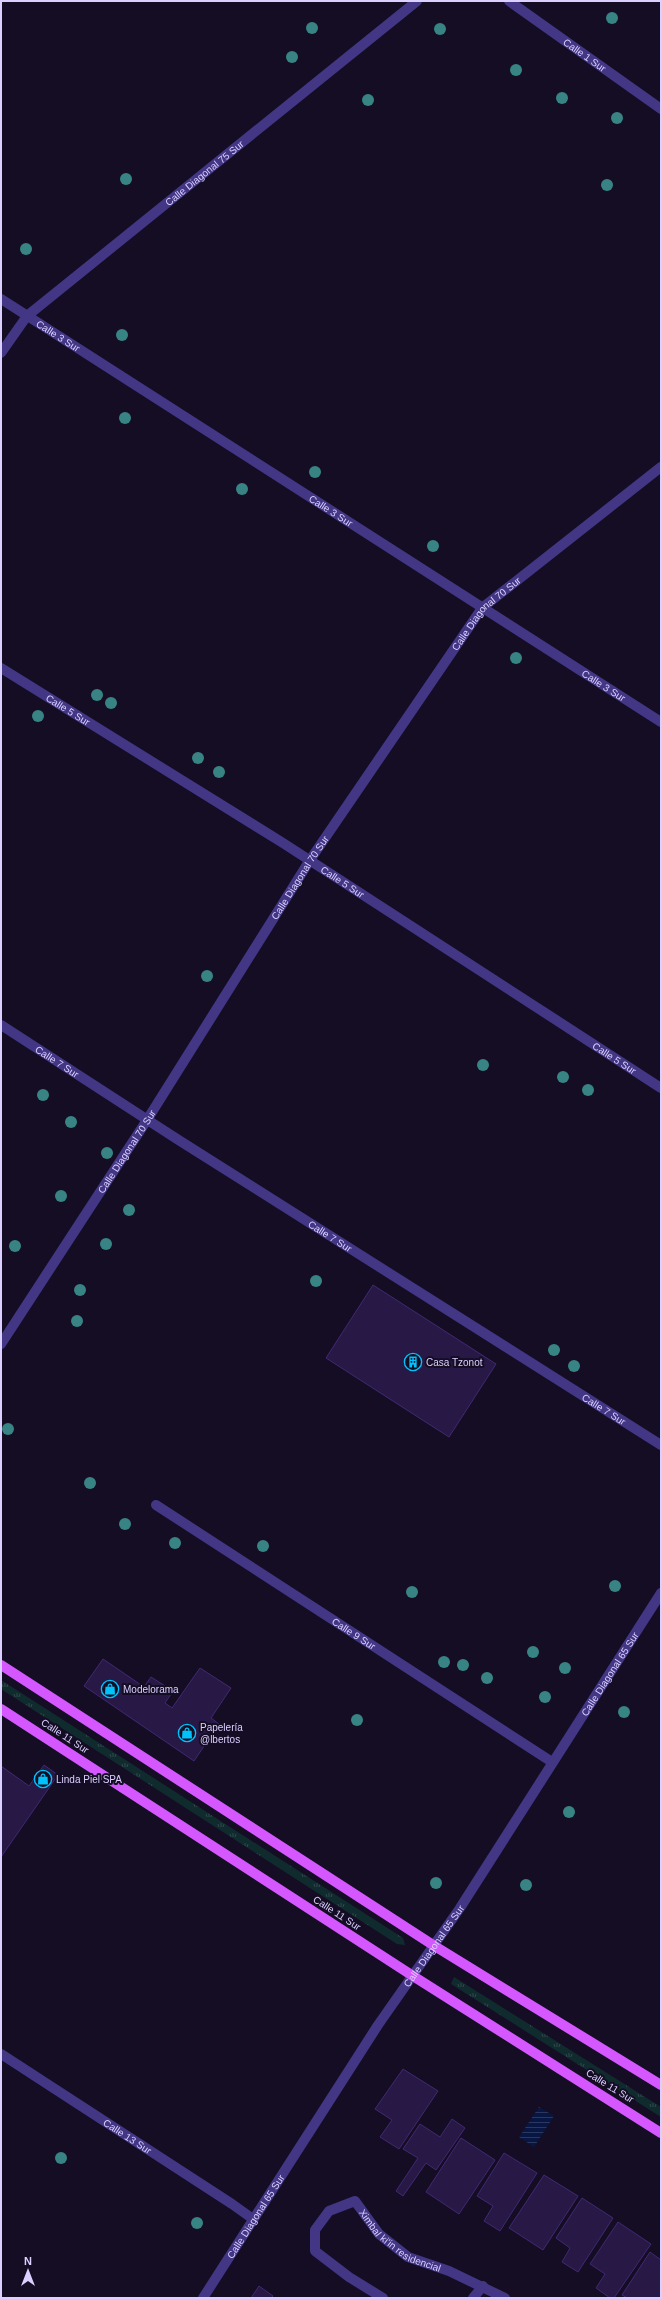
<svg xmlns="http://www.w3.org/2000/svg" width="662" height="2299" font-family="Helvetica,sans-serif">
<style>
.grass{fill:url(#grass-tufts)}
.water{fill:url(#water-rules)}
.building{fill:#271846;stroke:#412973}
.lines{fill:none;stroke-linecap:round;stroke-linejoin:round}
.minor{stroke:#433685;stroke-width:10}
.major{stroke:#d557ff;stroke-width:10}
.tree{fill:#388384}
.labels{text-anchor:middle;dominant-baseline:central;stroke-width:4;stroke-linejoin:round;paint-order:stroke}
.street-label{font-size:10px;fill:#dbd0ff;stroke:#140d24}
.poi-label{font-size:10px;fill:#dbd0ff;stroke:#140d24;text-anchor:start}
</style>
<defs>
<pattern id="grass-tufts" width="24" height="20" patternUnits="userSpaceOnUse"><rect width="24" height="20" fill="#102b2e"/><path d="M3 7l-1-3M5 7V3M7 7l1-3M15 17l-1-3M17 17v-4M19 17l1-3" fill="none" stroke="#32494d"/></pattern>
<pattern id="water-rules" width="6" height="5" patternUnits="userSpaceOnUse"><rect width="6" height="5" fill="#071642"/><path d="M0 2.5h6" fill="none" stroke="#2b375e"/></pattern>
</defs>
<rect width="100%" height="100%" fill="#140d24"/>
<g class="grass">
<path d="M1,1680l402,258 2,7 -8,-1 -396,-255z"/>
<path d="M454,1977l207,130v10l-210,-133z"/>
</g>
<path class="water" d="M539,2107l15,9 -20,31 -15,-10z"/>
<g class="building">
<path d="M373,1285l123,79 -47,73 -123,-79z"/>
<path d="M103,1659l41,28 7,-10 22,14 -8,12 7,5 28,-40 31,20 -20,30 8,6 -25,37 -110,-75z"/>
<path d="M44,1765l14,10 -57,82v-91l28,20z"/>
<path d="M403,2069l35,22 -39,58 -19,-12 12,-17 -17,-11z"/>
<path d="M452,2119l13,9 -29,42 -10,-7 -23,33 -7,-5 22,-33 -15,-9 17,-25 20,13z"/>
<path d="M461,2138l34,22 -36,54 -33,-22z"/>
<path d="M504,2153l33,20 -37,58 -16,-10 9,-15 -16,-10z"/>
<path d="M544,2175l34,21 -35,54 -34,-22z"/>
<path d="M582,2198l31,20 -35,54 -16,-10 8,-14 -14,-10z"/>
<path d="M618,2222l33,22 -37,54h-4l-14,-10 9,-14 -15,-10z"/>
<path d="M650,2252l11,8v38h-34l-5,-3z"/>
<path d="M259,2286l14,10 -2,2h-20z"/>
</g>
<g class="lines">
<g class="minor">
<path id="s1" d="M509,1l152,108"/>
<path id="s2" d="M1,299l660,423"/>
<path id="s3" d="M1,353l26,-37 390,-315"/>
<path id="s4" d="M1,668l282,175 378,245"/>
<path id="s5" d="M1,1025l176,114 484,306"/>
<path id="s6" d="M1,1344l146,-224 163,-260 172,-252 179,-141"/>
<path id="s7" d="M156,1505l396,257"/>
<path id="s8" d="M1,2054l231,150 21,15"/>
<path id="s9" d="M203,2298l175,-273 82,-117 201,-315"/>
<path id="s10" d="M383,2298l-34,-21 -34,-26v-21l14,-19 26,-10 24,33 29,23 41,14 56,27"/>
<path d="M473,2298l10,-12"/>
</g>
<g class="major">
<path d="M1,1665l432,280 228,140"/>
<path d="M1,1709l412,267 248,157"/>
</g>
</g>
<g class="tree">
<circle cx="612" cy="18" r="6"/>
<circle cx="312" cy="28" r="6"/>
<circle cx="440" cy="29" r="6"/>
<circle cx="292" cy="57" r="6"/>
<circle cx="516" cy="70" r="6"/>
<circle cx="562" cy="98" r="6"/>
<circle cx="368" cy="100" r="6"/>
<circle cx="617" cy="118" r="6"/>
<circle cx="126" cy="179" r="6"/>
<circle cx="607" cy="185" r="6"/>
<circle cx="26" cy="249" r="6"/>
<circle cx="122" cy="335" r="6"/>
<circle cx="125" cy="418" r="6"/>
<circle cx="315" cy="472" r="6"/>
<circle cx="242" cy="489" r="6"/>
<circle cx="433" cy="546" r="6"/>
<circle cx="516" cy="658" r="6"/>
<circle cx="97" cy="695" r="6"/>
<circle cx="111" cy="703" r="6"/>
<circle cx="38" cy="716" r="6"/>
<circle cx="198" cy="758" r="6"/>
<circle cx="219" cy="772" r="6"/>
<circle cx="207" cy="976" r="6"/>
<circle cx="483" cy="1065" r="6"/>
<circle cx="563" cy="1077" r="6"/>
<circle cx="588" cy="1090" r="6"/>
<circle cx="43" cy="1095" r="6"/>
<circle cx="71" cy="1122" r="6"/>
<circle cx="107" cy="1153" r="6"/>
<circle cx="61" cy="1196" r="6"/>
<circle cx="129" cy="1210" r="6"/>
<circle cx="106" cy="1244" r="6"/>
<circle cx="15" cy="1246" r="6"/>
<circle cx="316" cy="1281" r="6"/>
<circle cx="80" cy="1290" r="6"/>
<circle cx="77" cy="1321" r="6"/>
<circle cx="554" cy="1350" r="6"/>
<circle cx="574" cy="1366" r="6"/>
<circle cx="8" cy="1429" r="6"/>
<circle cx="90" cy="1483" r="6"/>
<circle cx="125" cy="1524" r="6"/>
<circle cx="175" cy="1543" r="6"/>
<circle cx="263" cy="1546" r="6"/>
<circle cx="615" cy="1586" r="6"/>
<circle cx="412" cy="1592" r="6"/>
<circle cx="533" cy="1652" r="6"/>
<circle cx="444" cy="1662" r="6"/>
<circle cx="463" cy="1665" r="6"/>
<circle cx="565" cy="1668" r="6"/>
<circle cx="487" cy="1678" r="6"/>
<circle cx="545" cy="1697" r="6"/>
<circle cx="624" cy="1712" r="6"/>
<circle cx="357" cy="1720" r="6"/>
<circle cx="569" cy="1812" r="6"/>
<circle cx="436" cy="1883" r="6"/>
<circle cx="526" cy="1885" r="6"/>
<circle cx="61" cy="2158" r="6"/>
<circle cx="197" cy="2223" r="6"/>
</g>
<defs>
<symbol id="building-ring" viewBox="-11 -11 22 22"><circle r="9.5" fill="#140d24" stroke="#00c3fb" stroke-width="1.5"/><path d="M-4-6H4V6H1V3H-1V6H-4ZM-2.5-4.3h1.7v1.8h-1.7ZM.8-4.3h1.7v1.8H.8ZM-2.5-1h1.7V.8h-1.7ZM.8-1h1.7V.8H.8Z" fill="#00c3fb"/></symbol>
<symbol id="shop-ring" viewBox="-11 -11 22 22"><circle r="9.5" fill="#140d24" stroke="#00c3fb" stroke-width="1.5"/><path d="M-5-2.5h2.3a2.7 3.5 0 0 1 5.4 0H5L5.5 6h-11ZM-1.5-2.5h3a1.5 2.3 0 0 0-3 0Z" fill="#00c3fb"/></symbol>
</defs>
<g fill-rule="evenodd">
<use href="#building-ring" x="403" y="1352" width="20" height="20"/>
<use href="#shop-ring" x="100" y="1679" width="20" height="20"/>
<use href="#shop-ring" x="177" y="1723" width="20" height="20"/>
<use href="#shop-ring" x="33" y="1769" width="20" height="20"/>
</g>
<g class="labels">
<g class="street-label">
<text stroke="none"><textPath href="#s1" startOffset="93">Calle 1 Sur</textPath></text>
<text stroke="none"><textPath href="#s3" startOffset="273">Calle Diagonal 75 Sur</textPath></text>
<text stroke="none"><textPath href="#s2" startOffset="68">Calle 3 Sur</textPath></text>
<text stroke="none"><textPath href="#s2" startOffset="392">Calle 3 Sur</textPath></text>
<text stroke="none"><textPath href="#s6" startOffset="878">Calle Diagonal 70 Sur</textPath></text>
<text stroke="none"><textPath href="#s2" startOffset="716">Calle 3 Sur</textPath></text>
<text stroke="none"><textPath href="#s4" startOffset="79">Calle 5 Sur</textPath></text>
<text stroke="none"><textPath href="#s6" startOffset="554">Calle Diagonal 70 Sur</textPath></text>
<text stroke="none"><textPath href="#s4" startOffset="403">Calle 5 Sur</textPath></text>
<text stroke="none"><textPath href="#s4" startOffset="727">Calle 5 Sur</textPath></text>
<text stroke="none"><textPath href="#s5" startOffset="67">Calle 7 Sur</textPath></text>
<text stroke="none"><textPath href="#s6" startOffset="230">Calle Diagonal 70 Sur</textPath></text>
<text stroke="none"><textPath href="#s5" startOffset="391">Calle 7 Sur</textPath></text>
<text stroke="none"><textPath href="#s5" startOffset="715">Calle 7 Sur</textPath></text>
<text stroke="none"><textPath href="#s7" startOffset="236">Calle 9 Sur</textPath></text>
<text stroke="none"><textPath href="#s9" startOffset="745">Calle Diagonal 65 Sur</textPath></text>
<text transform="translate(65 1736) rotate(33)">Calle 11 Sur</text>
<text transform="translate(337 1913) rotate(33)">Calle 11 Sur</text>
<text stroke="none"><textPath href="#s9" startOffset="421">Calle Diagonal 65 Sur</textPath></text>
<text transform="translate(610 2086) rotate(32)">Calle 11 Sur</text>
<text stroke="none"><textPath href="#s8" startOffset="151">Calle 13 Sur</textPath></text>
<text stroke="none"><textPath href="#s9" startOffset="97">Calle Diagonal 65 Sur</textPath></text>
<text stroke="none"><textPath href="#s10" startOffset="217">Ximbal ki'in residencial</textPath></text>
</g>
<g class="poi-label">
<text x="426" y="1362">Casa Tzonot</text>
<text x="123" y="1689">Modelorama</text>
<text x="200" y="1727">Papelería<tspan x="200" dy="12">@lbertos</tspan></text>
<text x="56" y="1779">Linda Piel SPA</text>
</g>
</g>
<rect width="662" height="2299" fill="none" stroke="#dbd0ff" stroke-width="4"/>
<g transform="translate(28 2271)" stroke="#140d24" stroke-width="3" paint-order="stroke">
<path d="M0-3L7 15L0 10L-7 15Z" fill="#dbd0ff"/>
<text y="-6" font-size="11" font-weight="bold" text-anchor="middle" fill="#dbd0ff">N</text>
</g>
</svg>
